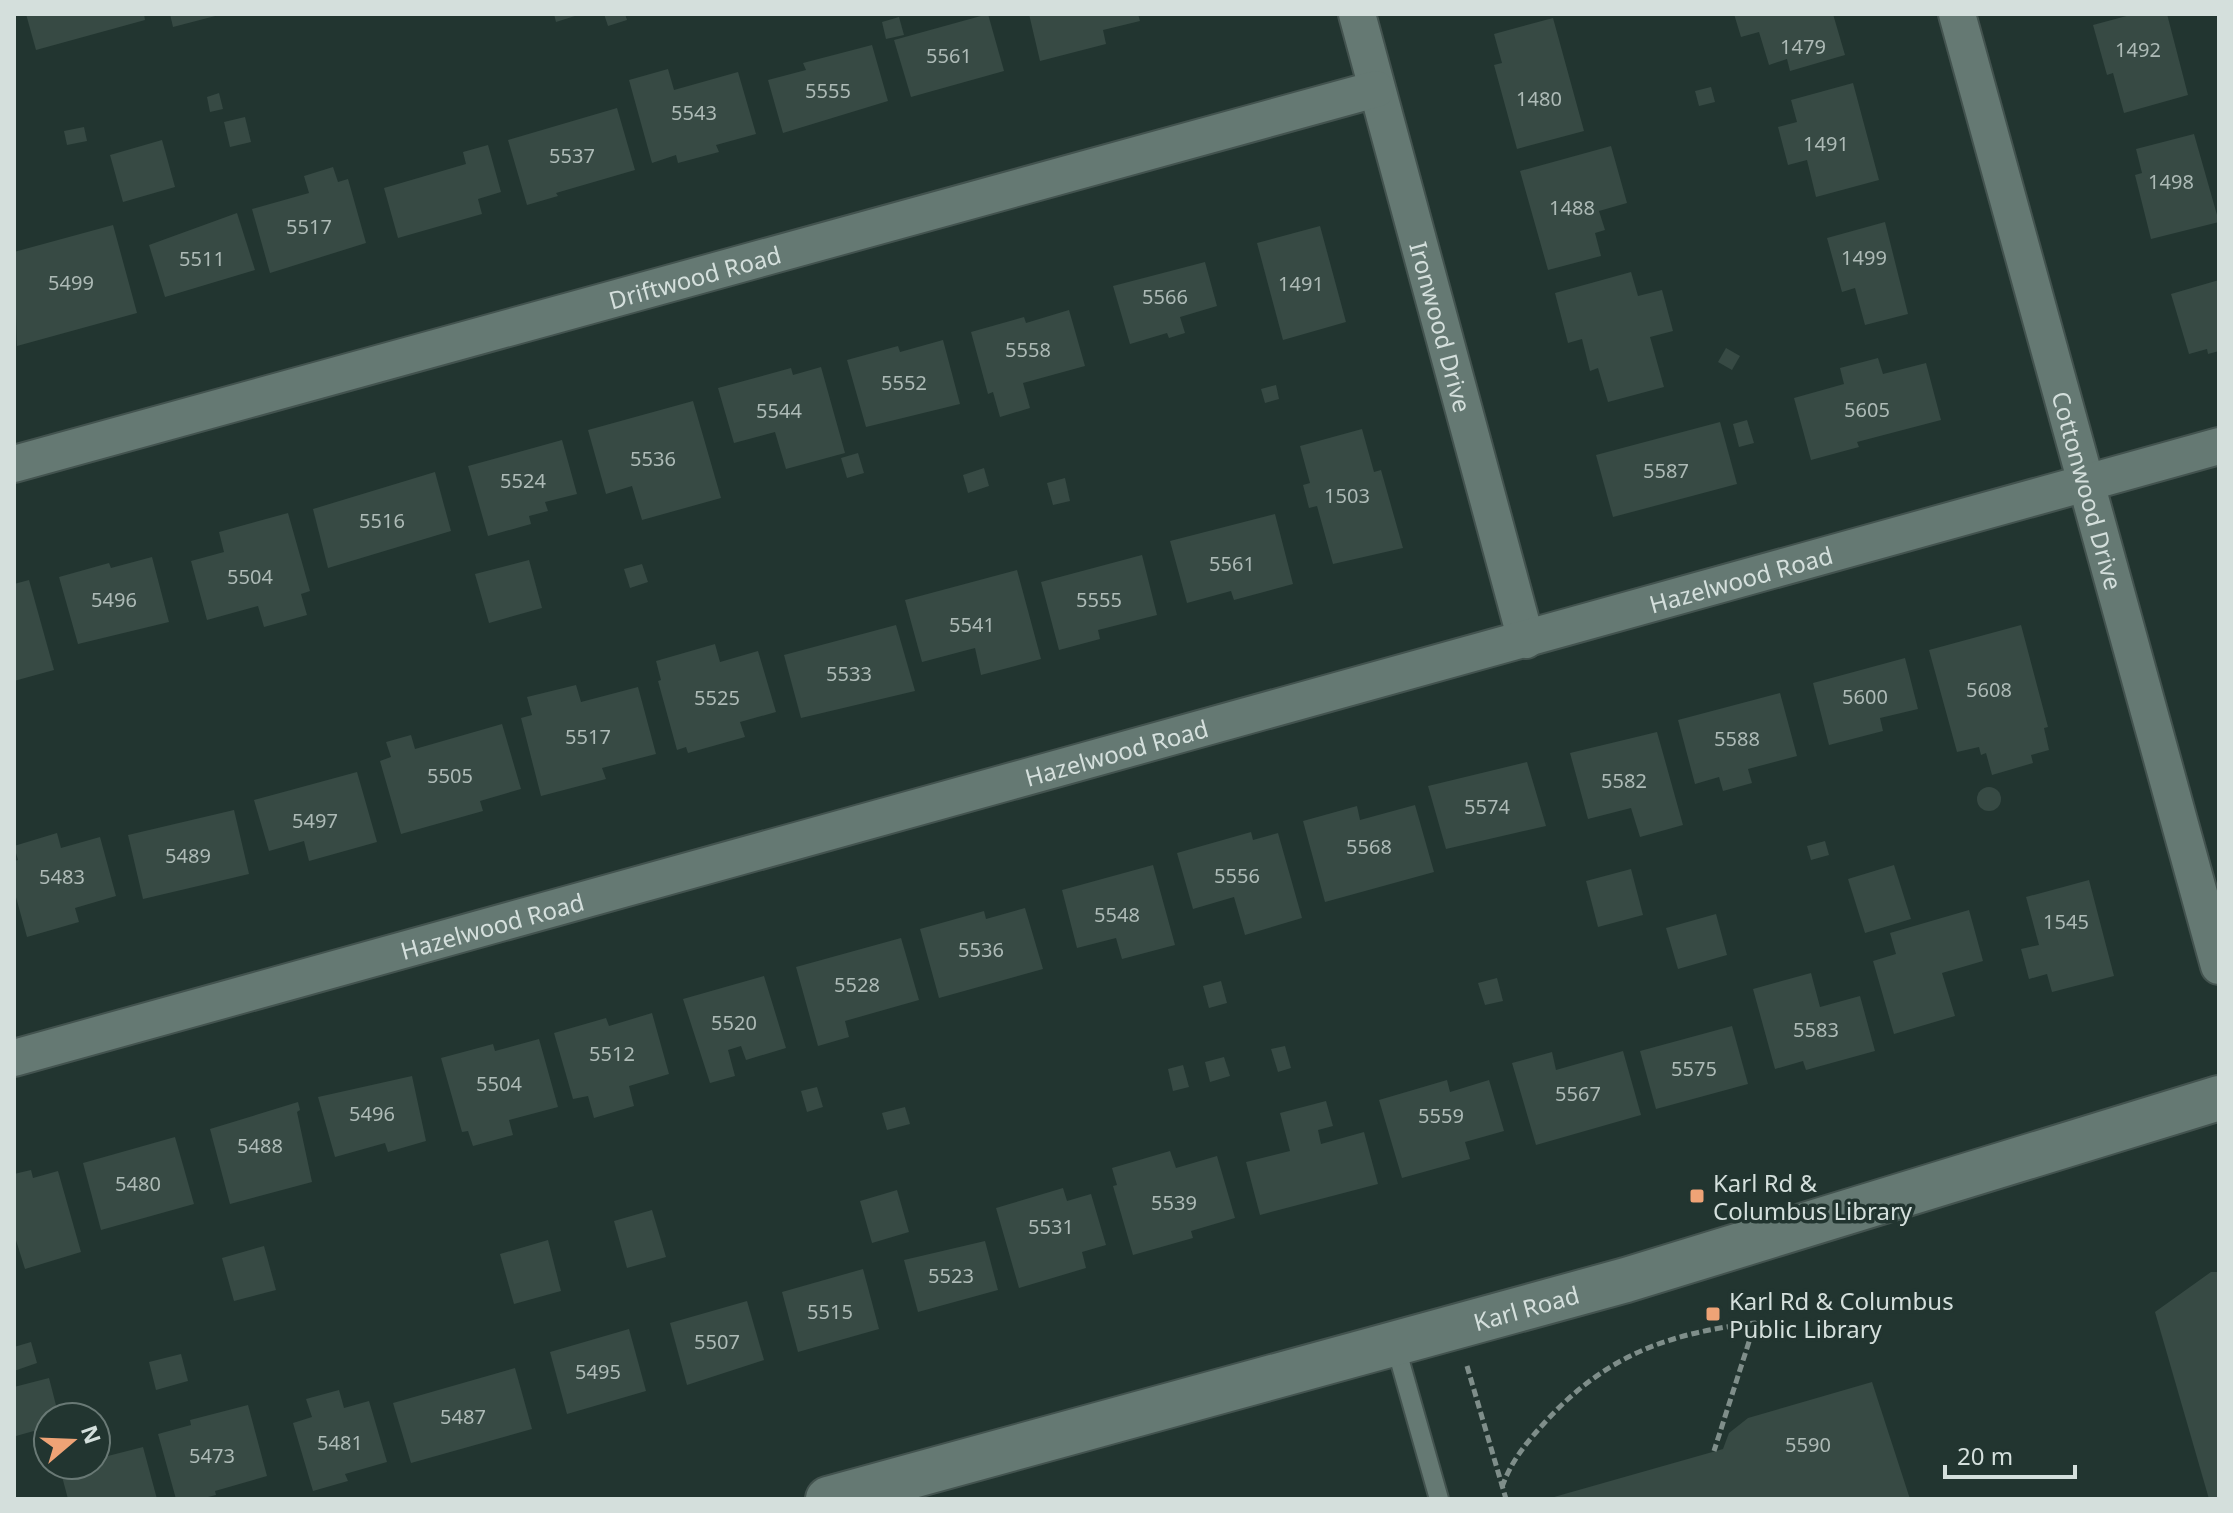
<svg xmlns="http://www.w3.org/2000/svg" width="2233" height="1513" font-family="'Noto Sans',sans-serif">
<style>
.building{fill:#374a44}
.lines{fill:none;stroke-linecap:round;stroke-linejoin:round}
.service-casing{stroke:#43534f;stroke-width:22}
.minor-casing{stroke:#43534f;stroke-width:40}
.secondary-casing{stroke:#43534f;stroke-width:48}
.path{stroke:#7f8e8a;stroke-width:5;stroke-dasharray:8 4;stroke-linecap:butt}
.service{stroke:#657973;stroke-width:18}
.minor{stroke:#657973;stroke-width:36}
.secondary{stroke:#657973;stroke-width:44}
.poi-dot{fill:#efa376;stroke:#223530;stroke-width:3}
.labels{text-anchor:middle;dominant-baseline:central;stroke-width:7;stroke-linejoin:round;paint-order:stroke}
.number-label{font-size:20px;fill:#adbab6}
.street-label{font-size:24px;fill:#d4dfdc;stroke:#223530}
.poi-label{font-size:24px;fill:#d4dfdc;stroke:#223530;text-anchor:start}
</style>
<rect width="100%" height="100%" fill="#223530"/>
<g class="building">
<path d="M26,14h118l1,6 -109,30z"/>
<path d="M170,14h48l1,1 -46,12z"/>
<path d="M554,14h24v1l-22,7z"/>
<path d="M604,14h21l2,6 -19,6z"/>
<path d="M988,14l16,57 -93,26 -17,-57z"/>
<path d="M1029,14h109l2,7 -37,9 3,14 -66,17z"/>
<path d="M1734,14h99l12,41 -55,16 -3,-12 -18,6 -10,-33 -18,5z"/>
<path d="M2134,14h33l21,81 -64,18 -11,-40 -6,2 -14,-50z"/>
<path d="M899,17l5,18 -18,4 -4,-17z"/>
<path d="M1553,18l31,113 -67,18 -23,-84 8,-2 -8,-29z"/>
<path d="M872,45l16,56 -105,32 -15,-53 38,-10 -3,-7z"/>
<path d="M668,69l6,21 64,-18 18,62 -40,11 3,7 -41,11 -2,-8 -24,8 -23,-83z"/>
<path d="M1853,83l26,97 -63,17 -9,-37 -19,5 -10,-38 19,-5 -6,-22z"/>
<path d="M1711,87l4,15 -16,4 -4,-15z"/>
<path d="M219,93l4,16 -13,3 -3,-15z"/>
<path d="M617,108l18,62 -79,23 2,3 -31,9 -19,-65z"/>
<path d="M245,117l6,25 -21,5 -6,-25z"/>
<path d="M84,127l3,14 -20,4 -3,-14z"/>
<path d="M2194,134l25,88 -68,17 -16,-64 7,-2 -6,-24z"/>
<path d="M162,140l13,47 -52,15 -13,-47z"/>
<path d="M488,145l13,47 -23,7 4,15 -84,24 -14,-50 82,-24 -3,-12z"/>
<path d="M1611,146l16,57 -28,8 6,19 -10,3 6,23 -53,14 -28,-99z"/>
<path d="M333,167l5,15 10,-3 18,64 -96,30 -18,-64 57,-16 -5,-17z"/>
<path d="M237,213l18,57 -90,27 -16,-52z"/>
<path d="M1885,222l23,92 -43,11 -10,-37 -13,4 -15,-54z"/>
<path d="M113,225l24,88 -120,33 -3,-94z"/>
<path d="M1320,226l26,96 -63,18 -26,-97z"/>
<path d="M1205,262l12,44 -37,11 5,16 -16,5 -2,-5 -37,11 -17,-58z"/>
<path d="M1631,272l7,24 24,-6 11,41 -23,6 14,50 -56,15 -10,-34 -8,3 -8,-32 -14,4 -13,-50z"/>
<path d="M2219,280v71l-11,3 -1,-5 -18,5 -18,-60z"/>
<path d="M1069,310l16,56 -62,17 7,25 -30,9 -7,-25 -5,2 -17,-62 53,-15 2,6z"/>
<path d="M943,340l17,64 -94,23 -19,-67 51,-14 2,6z"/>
<path d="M1726,348l14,8 -8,14 -14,-8z"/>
<path d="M1878,358l5,16 43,-11 15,57 -84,22 2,5 -48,13 -17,-62 50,-14 -4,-16z"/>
<path d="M821,367l24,86 -59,16 -11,-37 -41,11 -16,-55 73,-20 2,7z"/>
<path d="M1276,385l3,14 -14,4 -4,-14z"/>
<path d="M693,401l28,97 -79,22 -10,-34 -26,8 -18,-64z"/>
<path d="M1747,420l7,23 -15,4 -6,-23z"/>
<path d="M1720,422l17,62 -124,33 -17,-62z"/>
<path d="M1362,429l12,43 7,-2 22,78 -70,16 -16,-58 -8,2 -6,-23 7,-2 -10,-37z"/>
<path d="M562,440l15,54 -32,8 3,9 -19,5 2,8 -43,12 -20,-70z"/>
<path d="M858,453l6,20 -17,5 -6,-20z"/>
<path d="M984,468l5,18 -21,7 -5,-18z"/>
<path d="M435,472l16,59 -123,37 -15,-59z"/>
<path d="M1065,478l5,23 -17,4 -6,-22z"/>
<path d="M288,513l22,78 -9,3 6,21 -43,12 -6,-21 -51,14 -16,-59 33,-9 -5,-20z"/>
<path d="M1275,514l18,70 -59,16 -3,-9 -44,12 -17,-62z"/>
<path d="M1142,555l15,60 -59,15 2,9 -41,11 -18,-68z"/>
<path d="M152,557l17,65 -91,22 -19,-67 50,-14 2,5z"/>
<path d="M529,560l13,48 -53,15 -14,-49z"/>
<path d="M642,564l6,18 -18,6 -6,-19z"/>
<path d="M1017,570l24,89 -60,16 -6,-27 -53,14 -17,-62z"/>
<path d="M29,580l25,90 -40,11v-97z"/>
<path d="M896,625l19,66 -114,27 -17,-63z"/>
<path d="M2021,625l27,102 -4,1 5,22 -18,5 2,8 -41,12 -6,-22 -5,2 -2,-8 -22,5 -28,-102z"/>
<path d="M715,644l5,18 38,-11 18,61 -36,10 5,15 -57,16 -2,-6 -9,3 -19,-69 3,-1 -5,-19z"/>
<path d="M1905,658l13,51 -38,9 3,13 -54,14 -16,-62z"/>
<path d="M576,685l5,17 57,-15 18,67 -54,14 4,11 -65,17 -20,-78 11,-3 -5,-18z"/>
<path d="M1780,693l17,63 -49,13 4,14 -29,8 -4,-14 -24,7 -17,-64z"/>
<path d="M502,724l19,65 -41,12 3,10 -82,23 -21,-73 11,-4 -5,-15 25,-7 4,14z"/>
<path d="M1657,732l26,93 -43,12 -9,-29 -43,11 -18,-66z"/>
<path d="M1527,762l19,64 -100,23 -18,-63z"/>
<path d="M357,772l20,70 -68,19 -5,-20 -35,10 -15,-51z"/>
<circle cx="1989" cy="799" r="12"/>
<path d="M1415,805l19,67 -109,30 -22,-81 54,-15 3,14z"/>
<path d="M234,810l15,64 -106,25 -15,-64z"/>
<path d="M1251,832l2,8 25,-7 24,85 -57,17 -11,-38 -41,12 -16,-56z"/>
<path d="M57,833l4,15 39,-11 16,59 -41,12 4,14 -52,15 -13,-47v-29l4,-1 -4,-14z"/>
<path d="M1825,841l4,14 -18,5 -4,-14z"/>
<path d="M1153,865l22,80 -53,14 -6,-21 -39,10 -15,-58z"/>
<path d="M1894,865l17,54 -46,14 -17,-54z"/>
<path d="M1631,869l12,46 -45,12 -12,-46z"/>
<path d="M2089,880l25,96 -62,16 -5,-18 -18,5 -8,-30 18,-4 -13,-48z"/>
<path d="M1025,908l18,61 -104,29 -19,-69 64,-18 2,8z"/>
<path d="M1969,910l14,51 -41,12 13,43 -61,18 -21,-73 23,-7 -6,-21z"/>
<path d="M1716,914l11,41 -49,14 -12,-41z"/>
<path d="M901,938l18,62 -74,21 4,16 -31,9 -22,-79z"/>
<path d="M1811,973l9,34 40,-11 15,55 -69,19 -3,-9 -28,8 -22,-80z"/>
<path d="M764,976l22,72 -40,12 -5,-14 -13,4 7,26 -25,7 -27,-84z"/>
<path d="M1497,978l6,23 -18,4 -7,-22z"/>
<path d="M1221,981l6,22 -18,5 -6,-22z"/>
<path d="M652,1013l17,61 -40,12 5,20 -40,12 -6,-22 -15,3 -19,-66 52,-15 3,8z"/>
<path d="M1732,1026l16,58 -92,25 -16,-58z"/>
<path d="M539,1039l19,68 -49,13 4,15 -40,11 -5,-15 -6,1 -21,-74 52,-14 2,7z"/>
<path d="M1285,1046l6,22 -13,4 -7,-23z"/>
<path d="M1623,1051l18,64 -105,30 -24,-82 40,-11 4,18z"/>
<path d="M1224,1057l6,19 -20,6 -5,-20z"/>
<path d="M1183,1065l6,22 -16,4 -5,-22z"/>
<path d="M412,1076l14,65 -38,11 -3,-9 -50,14 -17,-60z"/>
<path d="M1447,1080l3,12 39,-12 15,51 -39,11 5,17 -68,19 -23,-78z"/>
<path d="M817,1087l6,20 -16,5 -6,-21z"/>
<path d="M1326,1101l7,25 -15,4 3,14 43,-12 14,52 -118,31 -14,-53 44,-11 -10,-38z"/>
<path d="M298,1102l2,8 -3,2 15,70 -82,22 -20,-75z"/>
<path d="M905,1107l5,17 -23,6 -5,-17z"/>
<path d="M175,1137l19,67 -93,26 -18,-67z"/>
<path d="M1170,1151l6,17 41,-12 18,62 -44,13 2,7 -60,17 -20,-69 4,-1 -5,-17z"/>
<path d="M31,1170l2,8 25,-7 23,81 -56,17 -11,-35v-60z"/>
<path d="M1063,1188l4,13 24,-7 15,51 -24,7 4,16 -67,20 -23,-80z"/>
<path d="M897,1190l12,42 -37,11 -12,-42z"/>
<path d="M652,1210l14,47 -39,11 -13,-47z"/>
<path d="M548,1240l13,51 -47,13 -14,-50z"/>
<path d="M985,1241l13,49 -80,22 -14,-52z"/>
<path d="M264,1246l12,44 -42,11 -12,-43z"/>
<path d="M863,1269l16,60 -81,23 -16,-60z"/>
<path d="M2211,1272h8v227h-10l-54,-187z"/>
<path d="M747,1301l17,59 -77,25 -17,-62z"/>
<path d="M629,1329l17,62 -79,23 -17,-62z"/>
<path d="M31,1342l6,21 -23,8v-24z"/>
<path d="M181,1354l7,27 -32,9 -7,-28z"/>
<path d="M515,1368l17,61 -121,34 -18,-60z"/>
<path d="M49,1378l10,39h-11v10l-32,9 -2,-49z"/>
<path d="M1872,1382l38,117h-363l176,-50 6,-16 19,-15z"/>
<path d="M339,1390l5,18 25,-7 18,61 -42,12 3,7 -35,10 -20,-68 19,-6 -6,-18z"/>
<path d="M248,1405l19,71 -52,15 1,4 -16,4h-24l-18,-65 33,-9 -1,-5z"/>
<path d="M143,1447l14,52h-89l-8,-30 36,-4v-6z"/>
</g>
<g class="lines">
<defs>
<path id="service" d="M1395,1344l44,155"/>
<g id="minor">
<path id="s1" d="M1357,14l169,626"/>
<path id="s2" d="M1957,14l262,952"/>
<path id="s3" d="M14,464l1362,-375"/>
<path id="s4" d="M14,1058l2205,-612"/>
</g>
<g id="secondary">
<path id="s5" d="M828,1499l798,-219 593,-182"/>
</g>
</defs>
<use href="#service" class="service-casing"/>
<use href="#minor" class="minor-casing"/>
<use href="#secondary" class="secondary-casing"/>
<g class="path">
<path d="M1467,1366l39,133"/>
<path d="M1502,1487c10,-28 26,-46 45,-67 60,-65 122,-87 208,-97l-41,128"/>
</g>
<use href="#service" class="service"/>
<use href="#minor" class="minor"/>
<use href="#secondary" class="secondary"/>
</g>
<g class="poi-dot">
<rect x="1689" y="1188" width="16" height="16" rx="4"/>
<rect x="1705" y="1306" width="16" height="16" rx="4"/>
</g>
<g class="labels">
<g class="number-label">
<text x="1803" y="46">1479</text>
<text x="2138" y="49">1492</text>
<text x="949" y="55">5561</text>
<text x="828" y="90">5555</text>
<text x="1539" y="98">1480</text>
<text x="694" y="112">5543</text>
<text x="1826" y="143">1491</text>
<text x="572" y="155">5537</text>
<text x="2171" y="181">1498</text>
<text x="1572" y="207">1488</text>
<text x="309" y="226">5517</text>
<text x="1864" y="257">1499</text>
<text x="202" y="258">5511</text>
<text x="71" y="282">5499</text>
<text x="1301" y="283">1491</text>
<text x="1165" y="296">5566</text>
<text x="1028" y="349">5558</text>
<text x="904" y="382">5552</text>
<text x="1867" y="409">5605</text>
<text x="779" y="410">5544</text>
<text x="653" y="458">5536</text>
<text x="1666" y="470">5587</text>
<text x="523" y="480">5524</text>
<text x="1347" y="495">1503</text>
<text x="382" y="520">5516</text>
<text x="1232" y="563">5561</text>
<text x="250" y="576">5504</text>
<text x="114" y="599">5496</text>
<text x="1099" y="599">5555</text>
<text x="972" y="624">5541</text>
<text x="849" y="673">5533</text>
<text x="1989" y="689">5608</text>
<text x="1865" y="696">5600</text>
<text x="717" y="697">5525</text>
<text x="588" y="736">5517</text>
<text x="1737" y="738">5588</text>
<text x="450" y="775">5505</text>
<text x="1624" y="780">5582</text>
<text x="1487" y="806">5574</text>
<text x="315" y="820">5497</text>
<text x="1369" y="846">5568</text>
<text x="188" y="855">5489</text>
<text x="1237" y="875">5556</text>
<text x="62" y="876">5483</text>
<text x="1117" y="914">5548</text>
<text x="2066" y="921">1545</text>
<text x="981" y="949">5536</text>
<text x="857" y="984">5528</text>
<text x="734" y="1022">5520</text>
<text x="1816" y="1029">5583</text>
<text x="612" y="1053">5512</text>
<text x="1694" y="1068">5575</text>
<text x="499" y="1083">5504</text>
<text x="1578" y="1093">5567</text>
<text x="372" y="1113">5496</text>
<text x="1441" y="1115">5559</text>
<text x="260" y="1145">5488</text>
<text x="138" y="1183">5480</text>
<text x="1174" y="1202">5539</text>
<text x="1051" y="1226">5531</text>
<text x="951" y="1275">5523</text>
<text x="830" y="1311">5515</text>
<text x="717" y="1341">5507</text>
<text x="598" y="1371">5495</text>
<text x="463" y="1416">5487</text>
<text x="340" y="1442">5481</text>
<text x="1808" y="1444">5590</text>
<text x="212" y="1455">5473</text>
</g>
<g class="street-label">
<text stroke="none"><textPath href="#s3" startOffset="706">Driftwood Road</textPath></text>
<text stroke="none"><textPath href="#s1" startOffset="324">Ironwood Drive</textPath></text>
<text stroke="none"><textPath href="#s2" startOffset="494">Cottonwood Drive</textPath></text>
<text stroke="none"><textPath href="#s4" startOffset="1792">Hazelwood Road</textPath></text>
<text stroke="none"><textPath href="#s4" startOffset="1144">Hazelwood Road</textPath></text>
<text stroke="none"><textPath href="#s4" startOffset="496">Hazelwood Road</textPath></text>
<text stroke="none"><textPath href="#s5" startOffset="724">Karl Road</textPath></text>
</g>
<g class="poi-label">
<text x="1713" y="1182">Karl Rd &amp;<tspan x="1713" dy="28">Columbus Library</tspan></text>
<text x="1729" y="1300">Karl Rd &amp; Columbus<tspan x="1729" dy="28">Public Library</tspan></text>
</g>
</g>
<rect width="2233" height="1513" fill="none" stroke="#d4dfdc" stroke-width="32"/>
<g transform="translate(72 1441) rotate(71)"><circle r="38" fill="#223530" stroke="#697975" stroke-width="2"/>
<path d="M0-6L14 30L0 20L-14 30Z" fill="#efa376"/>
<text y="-12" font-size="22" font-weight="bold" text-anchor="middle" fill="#d4dfdc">N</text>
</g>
<path d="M1945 1465v12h130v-12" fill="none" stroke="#d4dfdc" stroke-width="4"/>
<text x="1957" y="1465" font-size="24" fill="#d4dfdc" stroke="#223530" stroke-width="6" paint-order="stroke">20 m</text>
</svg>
